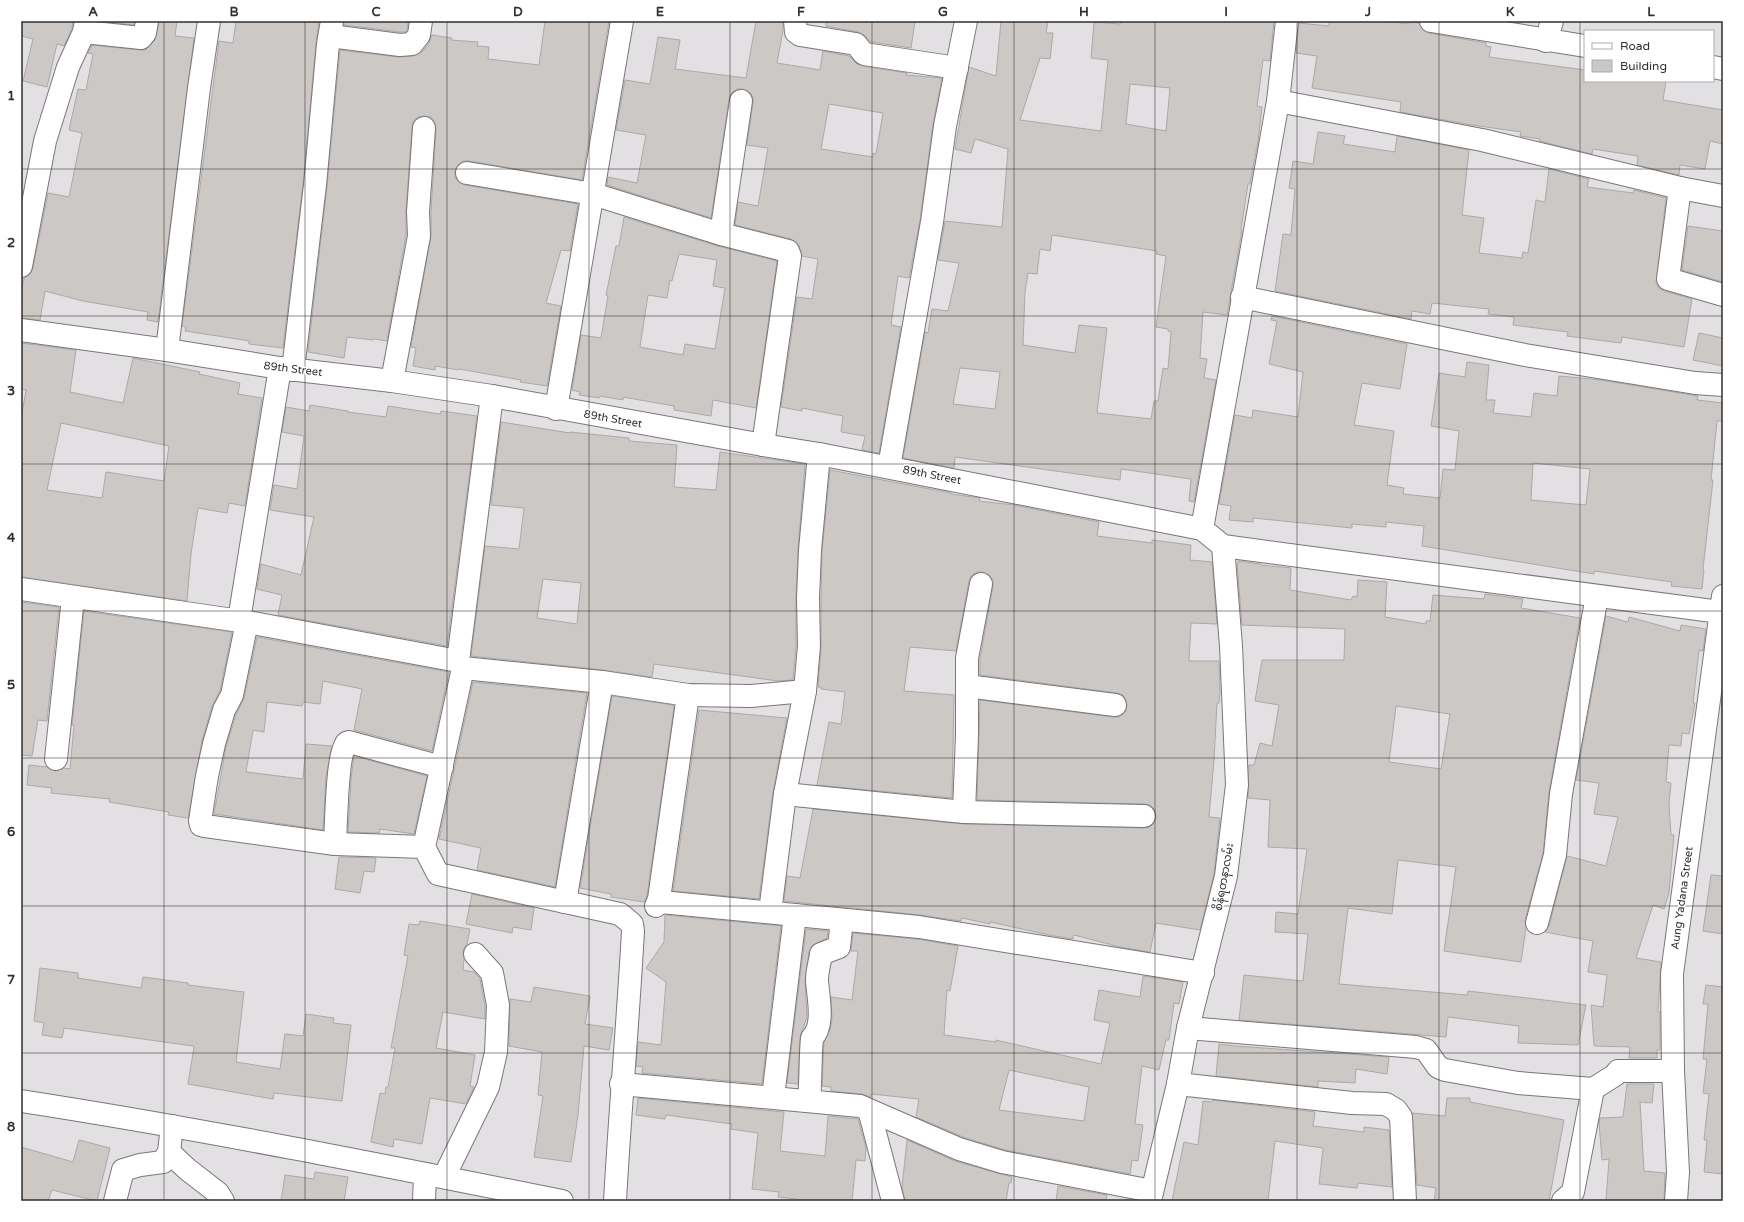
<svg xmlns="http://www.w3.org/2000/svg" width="1744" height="1222" font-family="'Varela Round','Noto Sans Myanmar',sans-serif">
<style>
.building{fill:#ccc8c6;stroke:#aca8a6;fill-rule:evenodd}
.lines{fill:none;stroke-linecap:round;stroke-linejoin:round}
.minor-casing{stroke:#7a777a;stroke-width:24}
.minor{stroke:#fff;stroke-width:22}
.grid{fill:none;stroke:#302f30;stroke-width:1;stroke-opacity:0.55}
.labels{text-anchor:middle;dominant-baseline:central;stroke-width:3;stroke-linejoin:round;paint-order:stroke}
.street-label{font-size:11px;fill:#302f30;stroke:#fff}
.neatline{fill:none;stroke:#302f30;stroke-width:1.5}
.grid-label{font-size:13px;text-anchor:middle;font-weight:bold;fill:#302f30}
</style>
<rect width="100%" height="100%" fill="#e3e0e4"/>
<g class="building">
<path d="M21,21h52l-1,7 -8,18 -7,-2 -10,43 -24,-6 10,-42 -12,-3z"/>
<path d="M99,21h35v4z"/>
<path d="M159,21h18l-2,15 19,2 -36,284 -11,-2 1,-8 -65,-11 -38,-10 -5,29 -19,-2v-25l3,-15 6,-4 3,-6 15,-75 21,4 13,-64 -13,-3 9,-41 8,1 7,-36 -5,-1 4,-8 48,5h5l10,-10z"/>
<path d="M236,21h83l-3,22 -13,141 -20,164 -34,-4v-3l-12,-2 -52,-8 1,-4 -4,-1 37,-285 14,2z"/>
<path d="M344,21h64l-1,9 -1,2h-6l-56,-7z"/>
<path d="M545,21h64l-27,159 -113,-19h-6l-5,4 -3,6v7l4,4 6,3 113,19 -8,47 -9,-1 -15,53 15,3 -14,80 -27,-4 1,-2 -62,-11v1l-24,-4v4l-22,-4 3,-18 -5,-1 20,-111v-24l5,-83 -1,-7 -4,-5 -6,-1 -7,1 -5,4 -1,6 -6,84v24l-19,106 -13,-2 -1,1 -26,-3 -3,21 -36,-6 19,-166 13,-136 58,7 15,-1 9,-4 7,-9 3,-8 20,3 -1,2 27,2 -1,4 12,1 -1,12 51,6z"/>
<path d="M756,21h27v9l-6,33 43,7 3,-19 26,5 6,6 7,4 45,7 -1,2 36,3 -9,46 -13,96 -11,58 -11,-2 -7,49 10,2 -22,126 -17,-3 3,-14 -24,-4 2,-16 -41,-8v3l-21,-4 16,-110 15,2 6,-40 -16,-3 -3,-10 -8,-7 -56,-14 3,-23 20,4 10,-58 -21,-3 6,-42v-6l-4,-5 -6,-3h-6l-5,4 -3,6 -18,119 -104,-33 1,-8 29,6 9,-48 -30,-5 9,-50 25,4 8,-47 22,3 -5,29 71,9zM829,104l54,9 -7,41 -3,-1v4l-52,-8z"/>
<path d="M826,21h89l-4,27 -40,-6 -5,-6 -8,-4 -32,-6z"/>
<path d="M1001,21h47l-2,12h7l-3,26 -10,-1 -20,62 81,11 7,-71 -17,-2 3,-36 26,2 1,-3h153l-4,40 -7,-1 -6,46 5,1 -4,34 -8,43h-2l-7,45 1,1 -15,85 -24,-3 -3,46 7,1 -3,19 12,2 -22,122 -5,-1 2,-22 -70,-10 -1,11 -165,-23 -1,11 -51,-10 22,-126 3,1 4,-24 16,2 11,-48 -21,-3 7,-39 57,6 6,-78 -33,-10 -4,14 -16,-4 14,-82 27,9zM1130,84l40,4 -4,43 -40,-7zM1052,235l105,16 -1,3 10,2 -10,71 12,2v2l3,1 -3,37 -5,-1 -5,33h-4l-3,18 -54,-6 10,-85 -28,-3 -4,28 -52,-8 2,-53 3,-19 9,1 3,-25 10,2zM960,368l40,4 -5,37 -42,-5z"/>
<path d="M1329,21h56l24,3 1,-2 9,1 4,7 6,3 57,10v3l5,1 -2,10 96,13v11h81l-3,19 60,10v34l-13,-3 -5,28 -25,-4 -1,10 -42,-10 1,-9 -45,-7 -1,5 -53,-13 1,-2 -20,-3 1,-4 -49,-7 -72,-13 1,-10 -89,-14 5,-32 -21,-3 3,-30 30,3z"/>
<path d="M1318,132l27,4 -2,8 52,8 2,-16 72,14 -7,65 22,3 -5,35 43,5 1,-6 5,1 8,-53 9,2 4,-33 40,10 -2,8 46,6 1,-3 32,8 -10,85 3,5 5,3 28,8 -8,48 -62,-10 -1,6 -54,-7 1,-4 -55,-7 1,-8 -26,-3 1,-5 -57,-6 -2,11 -18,-3 -1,8 -136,-28 8,-57 8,1 4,-46 -6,-1 4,-27 20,3z"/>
<path d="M624,217l94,29 59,15 -21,147 -43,-8 -2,16 -37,-6v-4l-51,-9v3l-23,-4 -1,2 -20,-3 1,-3 -8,-2 9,-55 20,3 7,-42 -2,-1 10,-49h3zM679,254l38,6 -4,26 12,2 -10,61 -30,-5 -2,11 -43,-8 8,-52 19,3 3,-18 2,1z"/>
<path d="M1688,226l35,5v51l-41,-12z"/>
<path d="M1272,316l135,28 -7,45 -38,-6 -8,42 40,6 -7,54 17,3 -1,6 37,4 3,-29 12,1 4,-39 -28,-5 8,-53 26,4 2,-15 22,3 -3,35h9l-2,13 38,4 3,-24 23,3 2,-20 42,4 97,16 -1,4 26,3v18h-6l-6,59h2l-10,89 1,1 -2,19 -31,-3 1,-4 -78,-11v3l-172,-28 2,-20 -38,-4v5l-34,-3v4l-99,-10v4l-24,-2 2,-14 -12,-2 16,-89 17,3 1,-8 45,7 5,-45 -34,-8 8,-43 -6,-1zM1533,463l57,6 -4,36 -55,-5z"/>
<path d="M1699,333l24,5v28l-30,-6z"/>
<path d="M21,343l55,7 -6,42 53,11 10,-45 67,14 -1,2 41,9 -2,11 24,4 -17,108 -16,-3 -2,10 -29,-5 -7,46 -4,47 -166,-24v-158l5,-29 -5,-1zM61,423l108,23 -5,35 -58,-9 -4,26 -55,-8z"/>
<path d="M310,405l38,6v1l38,5 2,-11 52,8 1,-3 36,5 -30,230 -169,-31 4,-20 -25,-6 4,-25 40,11 13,-58 -44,-7 4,-25 23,4 7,-53 -22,-4 4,-25 23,4z"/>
<path d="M501,422l69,11v-1l59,6v3l48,4 -3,42 42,3 4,-38 85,12 -7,85 -2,49v48l-3,34 -15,1 -124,-17 -2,13 -49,-7 -132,-14 14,-110 34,3 5,-41 -33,-3zM543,579l38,4 -4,41 -40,-6z"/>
<path d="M830,470l121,23v1l29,4 -1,3 35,4 85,17 -2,14 55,7v-3l39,5 -1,15 22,2 5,62 -26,-1 -2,38h30l1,31 -1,11h-2l-3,57 -5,57 11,1 -6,56 -14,56 -44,-7 -6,29 -30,-5 -46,-12 -1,4 -24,-4 -59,-13v2l-28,-6 -1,3 -41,-6 -136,-14 3,-25 13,2 13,-69 151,15 180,4 6,-1 4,-4 2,-6 -1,-7 -5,-5 -6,-1 -167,-4 3,-100 133,17h6l6,-4 2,-7 -1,-6 -3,-5 -6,-2 -137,-18v-16l13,-73v-6l-4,-5 -6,-3h-6l-6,4 -2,5 -13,70 -46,-4 -6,44 50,4 -2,103 -135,-13 12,-63 12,2 4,-32 -24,-3v-2h-3l3,-40v-49l1,-47z"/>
<path d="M1238,561l23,3v1l30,3 -1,22 61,10 2,-4 4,1 1,-17 29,2 -2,35 41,7v-3h4l3,-26 51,4 1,-5 38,5 -2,9 59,10 -31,174 -6,61 -18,67 1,8 -5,34 -77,-11 12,-84 -58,-7 -6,54 -44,-6 -9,76 128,11 1,-4 118,14 -8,40 -60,-2 1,-17 -71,-9 -2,20 -207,-17 5,-45 59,6 5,-47 -33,-2 1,-20 22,2 9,-65 -39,-2 2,-47 -22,-2 1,-33h5l6,-22 12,3 7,-41 -24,-4 7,-41h82l1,-31 -103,-4 -5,-61h1zM1396,706l54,8 -9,55 -52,-7z"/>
<path d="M21,602l38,5 -12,114 -9,-1 -6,36 -11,-1z"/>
<path d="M84,611l148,21 -12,59 -8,15 -10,35 -14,77 -20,-3 1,-3 -60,-10 1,-3 -59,-6 1,-5 -25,-3 2,-20 18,2 8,4 9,-3 6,1 4,-44h-2z"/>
<path d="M1606,616l22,6 1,-5 51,14 1,-6 25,4 -3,22 -4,-1 -6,53h2l-6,31 -7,-1 -1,13 -12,-1 -3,37 5,1 -2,22 2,30h3l-5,58 -5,16 -11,-4 -17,53 25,4 -3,50h2v38h-3v8h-28l1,-11 -36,-1 -3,-41 12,2 4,-32 -19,-3 5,-31 -48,-9 4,-6 18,-70 39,10 12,-49 -24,-3 5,-31 -23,-3z"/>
<path d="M257,637l192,35 -17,79 -78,-21 8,-41 -39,-8 -3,23 -17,-2 -1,4 -35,-4 -3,30 -11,-2 -7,42 57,7 3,-35 26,2 -6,31 -3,53 -109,-16 12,-67 10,-32 8,-17z"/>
<path d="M473,682l114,11 -32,194 -78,-17 4,-22 -42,-9z"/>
<path d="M612,696l61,9 1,2 -27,189 -3,6 -33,-5v-3l-31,-6z"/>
<path d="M699,710l88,8 -14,74 -14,107 -86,-8z"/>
<path d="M354,756l73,20 -13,58 -34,-5 -1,4 -31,-1 3,-53z"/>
<path d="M339,857l37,1 -2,14 -10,-1 -4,22 -25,-4z"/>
<path d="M1711,875l12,1v58l-20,-3z"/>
<path d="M472,894l62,14 -3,22 -18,-3 -1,6 -46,-9z"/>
<path d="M665,915l116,11 -19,158 -120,-11 1,-6 -7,-1 2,-24 23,3 5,-63 -20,-14 18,-26z"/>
<path d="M420,921l50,8 -3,15 -4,6 1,10 -1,10 11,2 6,7 5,27v13l-42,-7 -7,36 39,7 -5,31 4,1 -8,17 -36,-6 -8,46 -28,-5 -1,8 -22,-5 9,-49 5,1 1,-7h2l7,-39h-4l17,-92 -4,-1 5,-31 10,1z"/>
<path d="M806,929l22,2 -1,7 -15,8 -3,6 -4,28 2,37 -7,20 -2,47 -11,-1z"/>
<path d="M853,933l64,6 41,7 -8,45 -3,-1 -3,45 52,7v-2l105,24 9,-41 -16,-3 5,-30 41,7 3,-21 40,6 -4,22 -5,-1 -5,37h-3l-7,30 -17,-4 -7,58 8,1 -5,36 -6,-1 -2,14 -125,-24 -42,-13 -47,-20 3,-18 -48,-5v3l-10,-3 -30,-3v-4l-9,-1 2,-44 6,-12 2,-10 -1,-23 21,3 6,-49h-7zM1009,1070l80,17 -5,34 -85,-11z"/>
<path d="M40,968l38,5v5l63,10 2,-11 45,6v2l56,7 -8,70 44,7 5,-35 18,2 3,-22 28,4 -1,5 18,2 -9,76 -68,-8 -1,6 -85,-15 6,-37 -1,-1 -129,-18 -2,10 -20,-3 2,-12 -10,-2z"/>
<path d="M1706,985l17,2v187l-19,-2 3,-32h-3l5,-46 -6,-1 4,-34h-4l5,-55h-5z"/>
<path d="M534,987l56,9 -5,28 28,4 -4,22 -25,-4 -6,69 -7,47 -37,-5 9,-61 -5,-1 4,-43 -33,-6 1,-47 21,3z"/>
<path d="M1219,1044l17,2 153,11 -2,17 -31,-5 -1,14 -37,-2v6l-102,-11z"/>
<path d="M1627,1084h27l-2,19 -12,-1 4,69 21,2 -1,28h-58l3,-42 -7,1 -3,-37 1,-5 23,-1z"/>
<path d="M638,1098l146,14 -4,39 45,5 3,-40 30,3 8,29 -1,13 -9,-1 -4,41h-56v-2l-18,-2 1,-5 -27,-3 6,-56 -27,-4 1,-5 -66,-9 -1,4 -29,-4z"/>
<path d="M1447,1098h23v4l94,18 -15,81h-115l2,-13 -19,-3 -5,-72 33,3z"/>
<path d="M1213,1100l102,12 -2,14 51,6v-5l25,3 3,57 -34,-4 -1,5 -38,-4 4,-36 -48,-7 -7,60h-96l12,-59 14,3 5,-44 9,1z"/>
<path d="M79,1140l31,8 -13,53 -45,-11 -4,11h-27v-54l52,15z"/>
<path d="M907,1140l48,21 57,16 -1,6h-2l-3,18h-101l-3,-14z"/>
<path d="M315,1172l33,5 -4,24h-63l4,-26 29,4z"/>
<path d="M1058,1186l49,9 -1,6h-50z"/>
</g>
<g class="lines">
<defs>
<g id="minor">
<path d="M795,21l1,11 4,3 56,9 8,10 93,14"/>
<path d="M1431,21l154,25"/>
<path d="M84,32l57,6 4,-5 2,-12"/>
<path d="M330,36l70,9 12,-1 7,-9 2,-14"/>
<path d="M1546,41l6,-20"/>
<path d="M1713,67l10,2"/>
<path d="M1278,101l204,39 198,48 43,8"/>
<path d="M467,173l126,21 128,40 67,17 2,5 -27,189"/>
<path d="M1680,188l-12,91 55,16"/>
<path d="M721,234l20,-133"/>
<path d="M21,266l24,-125 23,-74 16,-35 2,-11"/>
<path d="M1242,297l283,58 170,28 28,2"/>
<path d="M21,330l146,20 113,18 112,13 100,15 271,49 56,9 383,75 21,17 497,66"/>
<path d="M167,350l32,-262 10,-67"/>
<path d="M293,370l22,-185 13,-141 4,-23"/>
<path d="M392,381l27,-145 -1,-24 6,-84"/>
<path d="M556,409l66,-388"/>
<path d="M889,467l43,-245 13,-96 21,-105"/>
<path d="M1202,529l76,-428 9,-80"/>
<path d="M21,589l226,33 211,39 5,7 139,14 86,13 63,1 54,-5"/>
<path d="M239,620l41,-252"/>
<path d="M247,622l-15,73 -8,15 -10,34 -7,32 -7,45 1,4 4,1 130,18 89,3"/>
<path d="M458,661l34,-265"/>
<path d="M463,668l-39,179 14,27 182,40 12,10 1,7c-5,90 -13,180 -18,270"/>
<path d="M967,686l148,19"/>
<path d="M688,695l-29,204 -3,7 5,-4 258,25 284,46"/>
<path d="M56,759l17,-161"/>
<path d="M785,794l179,18 180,4"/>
<path d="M964,812l3,-77v-77l14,-74"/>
<path d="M335,844c1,-18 2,-86 10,-98 1,-3 1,-3 4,-4l93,25"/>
<path d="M565,902l37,-220"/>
<path d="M770,912l15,-118 20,-103 4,-45 -1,-48 2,-48 9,-96"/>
<path d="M1537,923l18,-68 6,-61 36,-198"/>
<path d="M1188,1028l228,19 10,3 12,17 7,3 73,13 75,6 22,-14 3,-4h55"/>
<path d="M621,1084l239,22 99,43 43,13 150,29"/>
<path d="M1178,1084l174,19 34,1 10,6 5,7 4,84"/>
<path d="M773,1097l22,-182"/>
<path d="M21,1101c181,28 361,64 541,100"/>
<path d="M809,1101c2,-22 1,-42 3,-63 13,-13 6,-41 5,-58 0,-9 3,-18 4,-26l18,-7 3,-27"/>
<path d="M869,1110l24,91"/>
<path d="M169,1152l18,17 31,24 5,8"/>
<path d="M444,1177l44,-90 8,-35 2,-47 -6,-32 -17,-19"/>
<path d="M115,1201l8,-31 17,-5 23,-3 6,-10 3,-26"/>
<path d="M424,1201l1,-27"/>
<path d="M1150,1201l28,-117 10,-56 38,-152 11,-91 -6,-139 -8,-100"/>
<path d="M1563,1201l10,-9 20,-103"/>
<path d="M1676,1201l2,-29 -5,-101 -1,-97 51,-378"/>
</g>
</defs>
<use href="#minor" class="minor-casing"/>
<use href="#minor" class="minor"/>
</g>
<path class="grid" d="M164,21v1180M305,21v1180M447,21v1180M589,21v1180M730,21v1180M872,21v1180M1014,21v1180M1155,21v1180M1297,21v1180M1439,21v1180M1580,21v1180M21,169h1702M21,316h1702M21,464h1702M21,611h1702M21,758h1702M21,906h1702M21,1053h1702"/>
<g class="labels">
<g class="street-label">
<text transform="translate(293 369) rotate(7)">89th Street</text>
<text transform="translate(613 419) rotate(10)">89th Street</text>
<text transform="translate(932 475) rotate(11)">89th Street</text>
<text transform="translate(1224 877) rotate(-80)">စိန်ရတနာလမ်း</text>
<text transform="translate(1682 898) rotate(-82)">Aung Yadana Street</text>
</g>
</g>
<rect width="1744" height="1222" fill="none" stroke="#ffffff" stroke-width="44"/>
<rect x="1584" y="30" width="130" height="52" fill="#ffffff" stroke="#acacac"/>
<rect x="1592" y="43" width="20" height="6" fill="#ffffff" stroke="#acacac"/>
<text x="1620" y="50" font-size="12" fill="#302f30">Road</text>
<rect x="1592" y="60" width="20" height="12" fill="#ccc8c6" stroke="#acacac"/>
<text x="1620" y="70" font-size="12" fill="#302f30">Building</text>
<rect x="22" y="22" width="1700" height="1178" class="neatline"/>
<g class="grid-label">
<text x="93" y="16">A</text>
<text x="234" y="16">B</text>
<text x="376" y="16">C</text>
<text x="518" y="16">D</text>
<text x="660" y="16">E</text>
<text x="801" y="16">F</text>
<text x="943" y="16">G</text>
<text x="1084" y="16">H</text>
<text x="1226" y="16">I</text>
<text x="1368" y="16">J</text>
<text x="1510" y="16">K</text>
<text x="1651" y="16">L</text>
<text x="11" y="100">1</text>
<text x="11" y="247">2</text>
<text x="11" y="395">3</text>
<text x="11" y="542">4</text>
<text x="11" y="689">5</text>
<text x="11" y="836">6</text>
<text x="11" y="984">7</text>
<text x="11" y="1131">8</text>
</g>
</svg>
